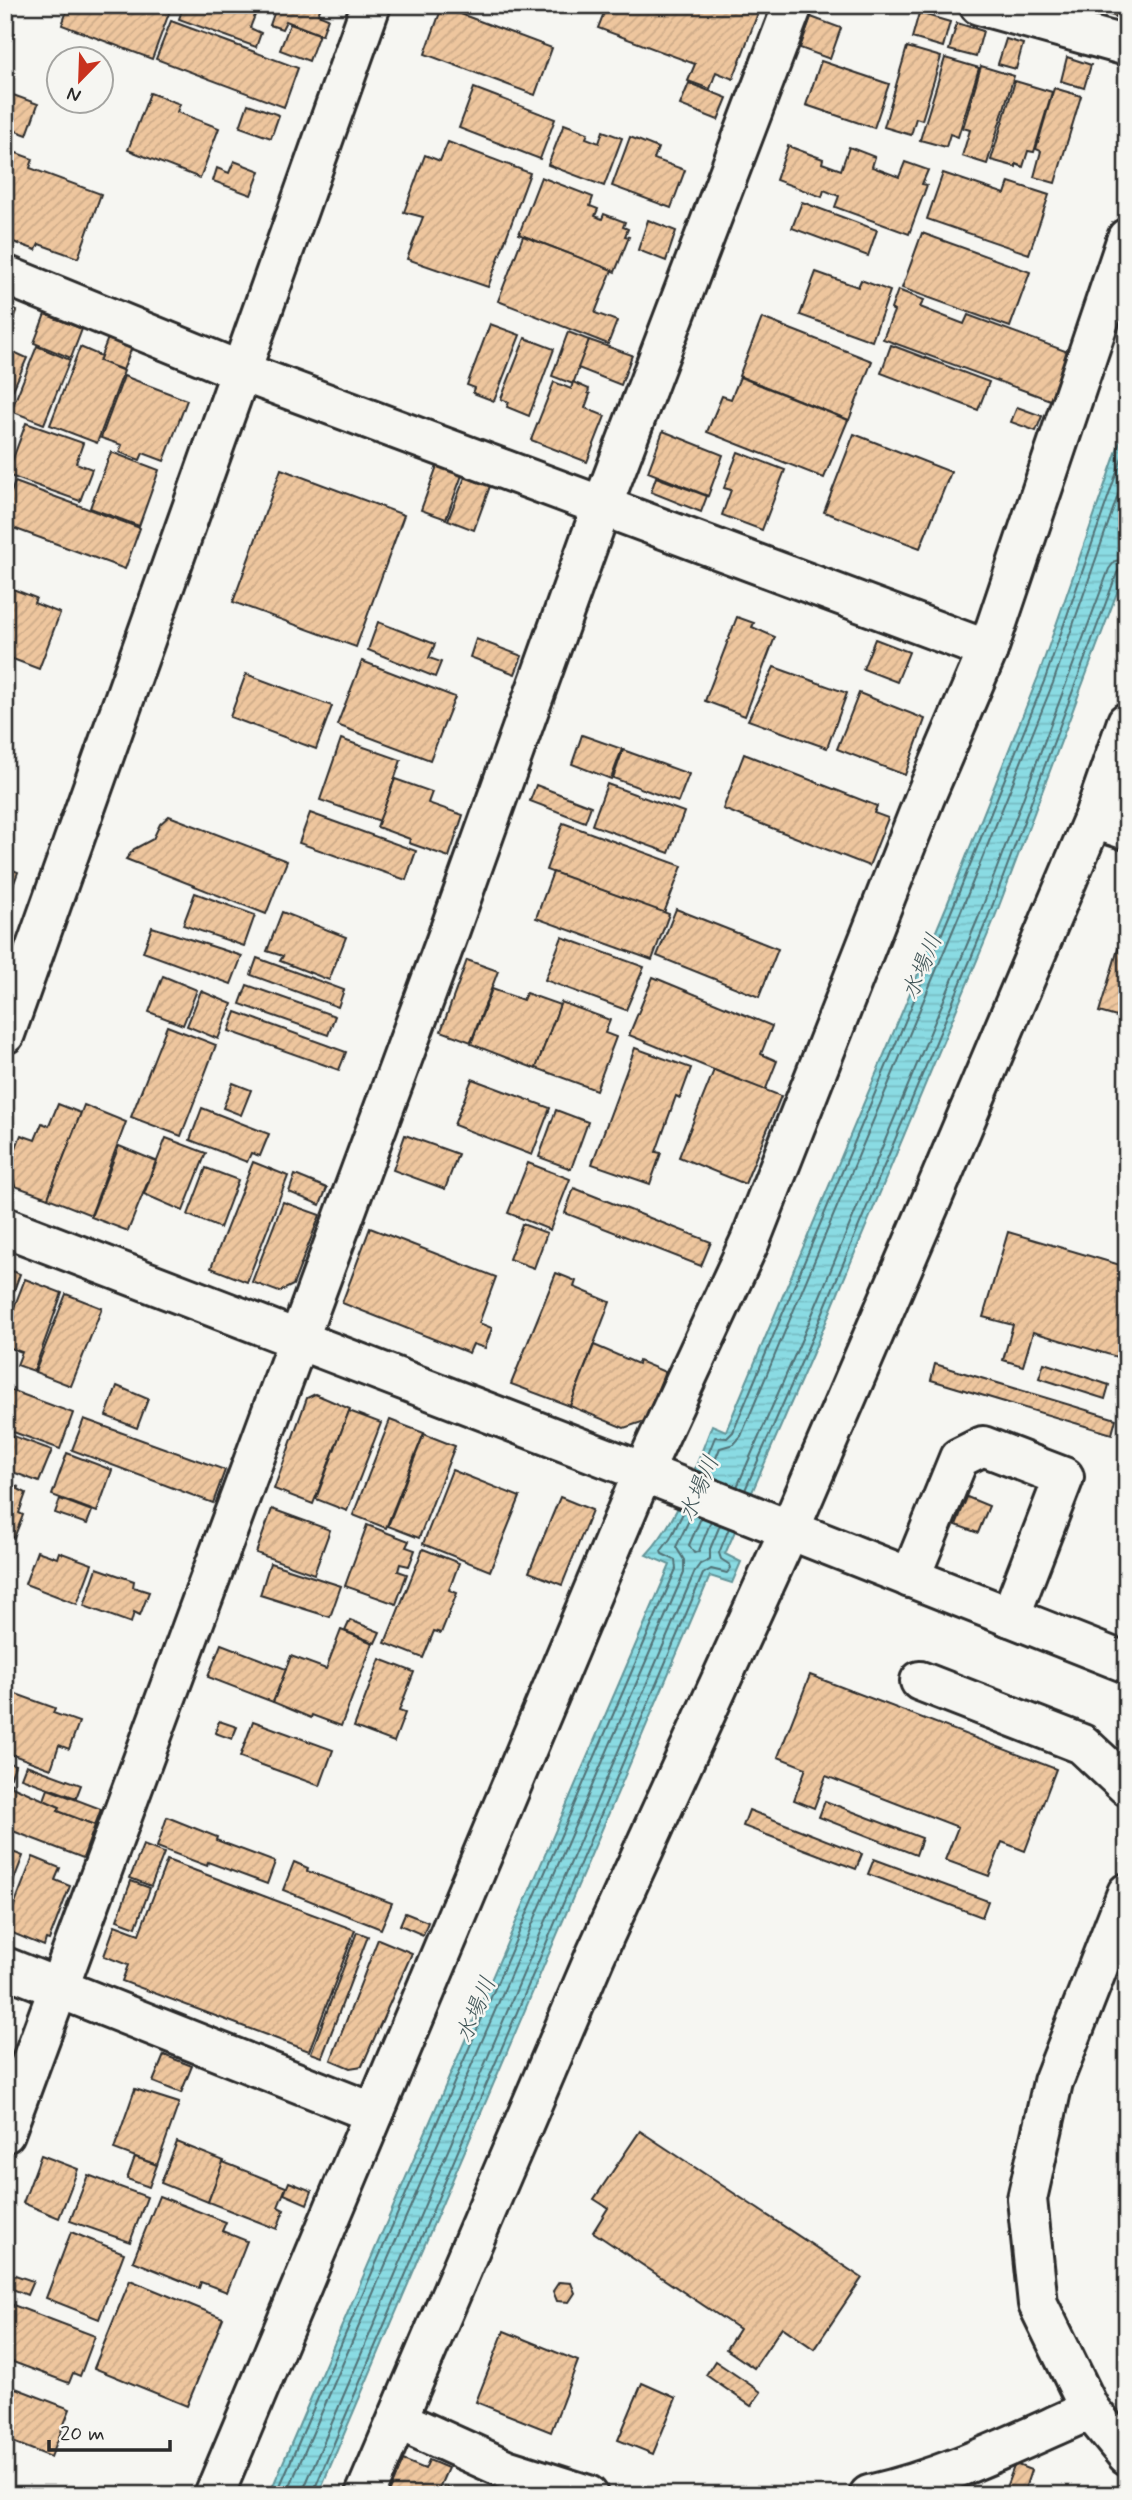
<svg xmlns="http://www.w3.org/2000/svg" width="1132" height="2500" font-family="Mynerve,'Klee One',sans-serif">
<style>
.water{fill:url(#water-rules);stroke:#649599;stroke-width:2}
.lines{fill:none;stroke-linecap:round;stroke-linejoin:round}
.shore{stroke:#517175;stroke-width:2}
.building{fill:url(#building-hatch);stroke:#2b2b2b;stroke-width:2}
.minor-casing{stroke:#2b2b2b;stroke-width:44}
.minor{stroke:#f6f6f2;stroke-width:38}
.labels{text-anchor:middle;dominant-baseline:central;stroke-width:5;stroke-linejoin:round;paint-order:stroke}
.water-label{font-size:23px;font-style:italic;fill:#435759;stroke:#f6f6f2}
</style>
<defs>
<pattern id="water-rules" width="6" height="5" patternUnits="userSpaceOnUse" patternTransform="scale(1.75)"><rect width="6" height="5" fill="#8adbe3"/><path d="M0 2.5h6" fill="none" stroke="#77bcc3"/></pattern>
<pattern id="building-hatch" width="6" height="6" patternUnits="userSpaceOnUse" patternTransform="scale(1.75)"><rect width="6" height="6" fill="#eec69e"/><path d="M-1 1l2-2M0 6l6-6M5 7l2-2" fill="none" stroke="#ca8"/></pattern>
</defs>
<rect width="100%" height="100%" fill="#f6f6f2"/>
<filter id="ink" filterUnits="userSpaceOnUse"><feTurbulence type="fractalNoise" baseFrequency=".0143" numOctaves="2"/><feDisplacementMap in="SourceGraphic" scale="14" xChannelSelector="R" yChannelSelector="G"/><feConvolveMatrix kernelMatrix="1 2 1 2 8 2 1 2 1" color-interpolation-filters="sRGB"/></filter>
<g filter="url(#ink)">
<path class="water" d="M1127,421v145l-134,356 -175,419 -93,213 16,8 -9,21 -22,-7 -392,919h-49l401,-930 -24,-10c33,-35 48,-85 66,-130l14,6 221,-526 91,-228z"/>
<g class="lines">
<g class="shore">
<path d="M701,1472l14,-35 12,1 6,-6 220,-525 92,-228 82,-236"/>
<path d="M709,1475l11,-27 14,-4 7,-8 220,-525 92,-228 74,-214"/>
<path d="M737,1487l67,-153 175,-418 130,-347 6,-8 12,-2"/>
<path d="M745,1490l67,-152 175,-418 130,-347 4,-5 6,-1"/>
<path d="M701,1518l-12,27 5,8 5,-2 12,-30"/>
<path d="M276,2495l400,-926 -1,-9 -13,-6 -1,-3 9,-12 14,-28"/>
<path d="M286,2495l398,-922v-13l-8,-13 16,-33"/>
<path d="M303,2495l2,-9 390,-915 5,-7 10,-5v-10l10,-24"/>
<path d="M312,2495l391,-921 8,-5 16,4 4,-5 -1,-3 -9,-6 -2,-6 10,-25"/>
</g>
</g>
<g class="building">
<path d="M69,5h103l-20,54 -90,-34z"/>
<path d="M184,5h75l-9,23 11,5 -5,14 -77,-28z"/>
<path d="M277,5h45l-4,9 10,4 -6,17 -36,-14 -4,8 -12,-4z"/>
<path d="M607,5h154l-28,74 -17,-7 -6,17 -22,-8 7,-17 -97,-36z"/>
<path d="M1083,5h37l-4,12z"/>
<path d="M442,7l110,41 -17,47 -110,-41z"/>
<path d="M919,13l31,9 -7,25 -31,-9z"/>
<path d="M811,17l30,11 -11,31 -30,-11z"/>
<path d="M171,21l127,47 -14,39 -128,-48z"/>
<path d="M957,23l26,8 -7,26 -27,-7z"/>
<path d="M290,24l29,10 -10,27 -29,-11z"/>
<path d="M1006,39l17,5 -7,25 -18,-5z"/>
<path d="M907,47l34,10 -19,63 -6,-2 -5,17 -27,-8z"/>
<path d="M1067,57l24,8 -7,23 -23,-7z"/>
<path d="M945,58l34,10 -21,69 -8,-3 -4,13 -26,-7z"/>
<path d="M821,61l68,23 -15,44 -68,-23z"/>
<path d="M981,66l33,10 -27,88 -25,-8 8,-26 -7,-2z"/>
<path d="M1015,81l37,11 -18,60 -6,-1 -5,16 -7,-3v3l-25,-7z"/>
<path d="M689,83l38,15 -9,22 -38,-15z"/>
<path d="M474,88l81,31 -15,40 -81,-31z"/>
<path d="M1054,88l27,8 -26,87 -21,-6 7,-26 -5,-2z"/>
<path d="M5,92l33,12 -11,31 -22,-8z"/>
<path d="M150,93l30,11 -3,8 42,16 -19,50 -72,-28z"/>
<path d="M248,104l31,11 -8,23 -31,-11z"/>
<path d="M564,124l24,9 -2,5 13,5 4,-12 19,7 -18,48 -56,-21z"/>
<path d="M630,137l28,11 -4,11 31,11 -14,38 -59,-22z"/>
<path d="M448,142l82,31 -42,114 -81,-28 16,-42 -19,-5 21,-57 15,6z"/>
<path d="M788,146l35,13 -1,4 19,7 8,-23 26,10 -3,10 27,10 6,-15 23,8 -6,14 5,1 -18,49 -74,-27 4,-11 -15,-6 -2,7 -46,-17z"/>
<path d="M11,151l22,8 -3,9 71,26 -23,64 -39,-14 -3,6 -31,-11v-82l3,1z"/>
<path d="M234,161l26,10 -9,24 -38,-14 4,-13 12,5z"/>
<path d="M943,173l62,21 4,-12 40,13 -20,59 -102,-35z"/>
<path d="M541,177l52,20 -3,9 8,3 -3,7 7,3 2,-5 21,8 -2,5 5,2 -3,7 4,1 -14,35 -96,-38z"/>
<path d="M802,202l75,28 -9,26 -76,-28z"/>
<path d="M648,220l28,11 -10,30 -28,-11z"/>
<path d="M922,233l108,39 -20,55 -108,-39z"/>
<path d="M523,236l89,34 -17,43 22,8 -9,23 -110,-43z"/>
<path d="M816,272l42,15 3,-7 29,11 -18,50 -72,-26z"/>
<path d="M898,290l26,10 -4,7 44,17 4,-9 100,37 -18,48 -167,-61 11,-28 -3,-2z"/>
<path d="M5,307l12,4 -9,24 -3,-1z"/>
<path d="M45,314l37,15 -11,29 -37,-15z"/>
<path d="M762,318l110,43 -23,59 -110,-44z"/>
<path d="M490,324l30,11 -26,66 -21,-8 2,-5 -8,-3z"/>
<path d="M568,332l21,8 -16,44 -21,-8z"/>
<path d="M108,338l24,9 -9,23 -24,-9z"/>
<path d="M525,338l29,11 -25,67 -22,-9 2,-5 -8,-3z"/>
<path d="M589,340l43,15 -11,30 -43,-17z"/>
<path d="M891,345l98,37 -11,28 -97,-37z"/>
<path d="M37,346l33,14 -26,64 -33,-13z"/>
<path d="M80,347l21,9 -2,5 25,10 -27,72 -47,-18z"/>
<path d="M5,348l22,10 -22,50z"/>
<path d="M124,376l63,24 -23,61 -21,-8 -3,7 -21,-8 3,-7 -21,-7z"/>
<path d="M740,377l108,43 -24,58 -117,-46 15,-36 9,3z"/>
<path d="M554,382l17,7 2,-7 16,7 -1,4 2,1 -5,14 20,8 -18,46 -56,-22z"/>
<path d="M1017,407l25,9 -6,15 -25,-9z"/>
<path d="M26,423l57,20 -7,20 16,6 -12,32 -73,-26z"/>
<path d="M663,431l60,24 -15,41 -60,-24z"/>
<path d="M854,434l97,38 -31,76 -96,-36z"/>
<path d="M111,452l48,18 -20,56 -49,-18z"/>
<path d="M738,452l47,18 -23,60 -40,-15 9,-25 -7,-2z"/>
<path d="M437,466l25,9 -16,44 -25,-9z"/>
<path d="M281,469l123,46 -48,132 -123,-45z"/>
<path d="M465,477l25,9 -16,44 -26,-10z"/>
<path d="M656,477l51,19 -6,16 -50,-20z"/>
<path d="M15,482l125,46 -15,41 -120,-44v-17z"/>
<path d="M5,586l31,12 -2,5 26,10 -21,56 -34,-13z"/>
<path d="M737,617l17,6 -2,4 23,10 -30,79 -40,-15z"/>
<path d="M378,622l57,22 -6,14 12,4 -6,15 -67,-27z"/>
<path d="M476,639l46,17 -7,18 -45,-17z"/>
<path d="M875,639l34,13 -12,30 -34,-13z"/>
<path d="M362,661l93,36 -25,63 -93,-35z"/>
<path d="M774,667l73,26 -20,55 -79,-28z"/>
<path d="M246,674l86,32 -16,43 -86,-32z"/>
<path d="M859,693l66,26 -20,56 -68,-26z"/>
<path d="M582,735l40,14 -11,30 -39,-15z"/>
<path d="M341,739l60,21 -21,61 -60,-21z"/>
<path d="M623,750l66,24 -11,28 -65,-24z"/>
<path d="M744,754l133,52 -3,7 14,5 -19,48 -146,-57z"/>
<path d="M395,779l37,13 -4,11 35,12 -14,42 -40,-14 1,-4 -33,-12z"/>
<path d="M607,784l77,28 -15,41 -77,-28z"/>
<path d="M536,785l55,21 -6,16 -55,-21z"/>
<path d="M310,813l106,38 -10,29 -107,-37z"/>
<path d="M169,816l118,45 -21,53 -140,-55 8,-10 19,-10 7,-15z"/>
<path d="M563,823l119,43 -18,47 -118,-43z"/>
<path d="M5,867l13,5 -13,36z"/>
<path d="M553,872l116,42 -17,46 -116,-42z"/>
<path d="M195,893l60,22 -11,31 -61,-21z"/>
<path d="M676,909l102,40 -19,48 -102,-41z"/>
<path d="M282,912l64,25 -17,43 -49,-19 3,-5 -16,-5z"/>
<path d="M152,927l90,29 -11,28 -88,-32z"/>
<path d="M1124,929l3,1v90l-28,-8z"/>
<path d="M562,937l82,30 -18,43 -81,-30z"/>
<path d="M257,958l87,32 -6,17 -87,-32z"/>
<path d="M467,960l31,11 -27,71 -30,-11z"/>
<path d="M163,976l34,14 -14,35 -34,-13z"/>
<path d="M653,977l119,49 -11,28 16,7 -12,30 -136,-56z"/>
<path d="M247,985l88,31 -7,19 -88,-31z"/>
<path d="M492,989l31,11 3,-7 34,12 -24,64 -65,-25z"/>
<path d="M201,991l31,13 -14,35 -31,-13z"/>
<path d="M561,1002l49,18 -5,13 11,4 -20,53 -60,-22z"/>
<path d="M236,1012l110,40 -7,18 -110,-39z"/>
<path d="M167,1026l49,19 -35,91 -50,-19z"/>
<path d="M1127,1032v23l-6,-1z"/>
<path d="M635,1048l56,20 -11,30 -4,-2 -20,56 5,1 -11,31 -58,-20z"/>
<path d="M714,1070l67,26 -36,88 -66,-27z"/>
<path d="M472,1079l78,29 -18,47 -78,-30z"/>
<path d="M233,1083l18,7 -10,25 -18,-7z"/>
<path d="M58,1104l23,9 -33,85 -33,-12 -5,-23 11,-28 14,5 7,-17 7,3z"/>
<path d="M84,1105l42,17 -35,93 -43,-17z"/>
<path d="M202,1108l67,26 -9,22 -9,-3 -4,9 -57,-22z"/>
<path d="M556,1110l32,12 -17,47 -32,-12z"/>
<path d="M405,1135l53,19 -13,35 -52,-19z"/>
<path d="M166,1138l40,15 -23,58 -39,-17z"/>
<path d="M119,1146l37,15 -28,70 -37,-14z"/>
<path d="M253,1162l35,14 -41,106 -36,-14z"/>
<path d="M528,1163l42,16 -20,51 -42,-17z"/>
<path d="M206,1168l32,12 -18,48 -32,-13z"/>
<path d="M295,1175l32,13 -7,17 -31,-13z"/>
<path d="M574,1188l137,54 -10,24 -136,-53z"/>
<path d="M283,1202l37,13 -27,70 -14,7 -27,-10z"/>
<path d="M522,1224l25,9 -13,35 -25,-9z"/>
<path d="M370,1228l126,49 -17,46 13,5 -7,20 -12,-4 -4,9 -127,-50z"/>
<path d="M1008,1232l119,35v93l-94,-28 -10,34 -20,-6 10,-35 -30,-8z"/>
<path d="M5,1268l15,6 -15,41z"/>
<path d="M556,1273l20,8 -2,6 36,15 -40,104 -59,-22z"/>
<path d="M25,1279l37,14 -28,78 -17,-6 5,-13 -17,-6v-15z"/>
<path d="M66,1294l36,14 -31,78 -36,-14z"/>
<path d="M594,1345l44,19 1,-3 26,11 -20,49 -21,7 -54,-22z"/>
<path d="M1044,1363l65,22 -4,14 -66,-21z"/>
<path d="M935,1364l181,55 -4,15 -181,-54z"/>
<path d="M117,1386l31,13 -11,29 -31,-12z"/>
<path d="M5,1388l68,25 -13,36 -55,-20z"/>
<path d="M315,1394l35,15 -37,95 -39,-15 33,-91z"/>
<path d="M349,1411l32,12 -34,88 -31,-12z"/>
<path d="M84,1419l141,51 -12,33 -141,-53z"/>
<path d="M390,1420l34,13 -38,95 -33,-13z"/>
<path d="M5,1433l47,17 -13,32 -34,-13z"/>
<path d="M424,1434l31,12 -36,92 -31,-12z"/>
<path d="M67,1453l45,17 -15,42 -45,-17z"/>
<path d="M452,1470l68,27 -30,74 -67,-27z"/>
<path d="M5,1482l14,5 -1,2 8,4 -7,20 4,2 -9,23 -9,-3z"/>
<path d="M560,1497l32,13 -30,75 -33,-13z"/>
<path d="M967,1497l22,9 -11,27 -22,-8z"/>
<path d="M60,1499l32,12 -5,13 -32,-11z"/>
<path d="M272,1509l58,21 -16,44 -58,-21z"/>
<path d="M367,1525l42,16 -3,6 9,3 -6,16 -9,-2 -2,7 9,3 -11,30 -51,-18z"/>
<path d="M423,1549l36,14 -10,27 8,3 -16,40 -7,-2 -11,27 -38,-15z"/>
<path d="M37,1551l20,7 2,-6 33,12 -15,40 -52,-20z"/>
<path d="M270,1563l71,23 -11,31 -70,-22z"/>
<path d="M97,1568l37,13 -1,6 16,5 -9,23 -6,-3 -3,11 -47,-17z"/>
<path d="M350,1620l30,12 -5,11 -30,-12z"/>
<path d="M341,1630l32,13 -32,83 -29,-11 -1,3 -38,-16 18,-46 35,13z"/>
<path d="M221,1644l65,25 -13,33 -65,-25z"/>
<path d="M380,1659l34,13 -15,39 6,2 -11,29 -40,-15z"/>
<path d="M5,1663l7,2 -6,17 7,3 -2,4 -6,-2z"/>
<path d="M810,1675l246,94 -31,82 -23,-9 -13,34 -44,-16 13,-33 -132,-51 -12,32 -20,-8 12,-32 -28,-11z"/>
<path d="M5,1690l50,18 -2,5 26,9 -10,27 -10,-4 -8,24 -46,-17z"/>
<path d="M219,1721l18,6 -5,12 -17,-6z"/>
<path d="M253,1721l80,29 -13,36 -80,-29z"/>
<path d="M5,1761l10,4 -4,12 -6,-2z"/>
<path d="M26,1765l55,20 -5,13 -55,-20z"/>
<path d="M5,1780l7,3 -7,18z"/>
<path d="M12,1786l48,21 -2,4 37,14 -12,33 -78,-30v-23z"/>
<path d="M48,1789l53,20 -6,16 -37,-14 2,-4 -16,-7z"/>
<path d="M825,1801l97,37 -6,17 -97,-38z"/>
<path d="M749,1810l113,44 -6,15 -113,-43z"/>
<path d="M167,1817l50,20 -1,3 59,22 -8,22 -59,-22 -1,4 -50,-19z"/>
<path d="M143,1845l21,8 -13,33 -21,-8z"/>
<path d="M5,1849l18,7 -18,47z"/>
<path d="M33,1857l27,11 -5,12 15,6 -21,54 -3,-1 -2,7 -34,-14 2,-4 -6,-2z"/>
<path d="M874,1859l114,42 -6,16 -114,-43z"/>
<path d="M167,1860l188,70 -46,121 -187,-70 6,-16 -24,-9 11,-31 24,9z"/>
<path d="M294,1862l14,6 -1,3 85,32 -11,26 -98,-39z"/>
<path d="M131,1881l19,7 -14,39 -19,-7z"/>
<path d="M405,1913l23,9 -5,13 -23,-10z"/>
<path d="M357,1932l11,4 -46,121 -11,-4z"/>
<path d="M378,1939l34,14 -50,113 -12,2 -19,-8z"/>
<path d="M164,2055l28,11 -11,27 -28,-11z"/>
<path d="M135,2089l44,14 -22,62 -43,-16z"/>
<path d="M640,2131l222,147 -48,71 -32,-22 -28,41 -28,-19 13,-20 -146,-97 15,-24 -14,-9z"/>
<path d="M177,2142l47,19 -16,41 -47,-19z"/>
<path d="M41,2155l37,14 -19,49 -36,-15z"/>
<path d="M135,2157l22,8 -8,22 -22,-8z"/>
<path d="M223,2162l63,25 -8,20 6,3 -7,19 -69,-27z"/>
<path d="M88,2175l59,22 -17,45 -60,-21z"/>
<path d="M289,2182l23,9 -5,13 -23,-10z"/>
<path d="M159,2196l67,26 -4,9 25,10 -20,51 -26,-10 -2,6 -66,-27z"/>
<path d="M71,2232l53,21 -25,66 -53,-21z"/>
<path d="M15,2275l18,6 -6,14 -17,-7z"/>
<path d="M130,2280l93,38 -36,88 -93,-38z"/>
<path d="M559,2282l12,1 4,10 -6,9 -12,-1 -4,-10z"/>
<path d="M5,2302l90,34 -15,40 -7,-3 -4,10 -64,-24z"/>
<path d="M504,2331l74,30 -27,71 -75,-30z"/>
<path d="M715,2361l46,31 -10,14 -45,-31z"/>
<path d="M642,2383l34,15 -23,56 -35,-14z"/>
<path d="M5,2384l65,25 -19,48 -46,-18z"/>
<path d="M403,2460l22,9 4,-9 19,8 -12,27h-42l-5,-2z"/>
<path d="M1015,2464l16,6 -8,25 -18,-5z"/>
<path d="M444,2486l21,9h-24z"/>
</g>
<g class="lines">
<defs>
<g id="minor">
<path d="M979,5l148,41"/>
<path d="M5,275l235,96 748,279"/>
<path d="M1093,819l34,11"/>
<path d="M5,1034l366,-1029"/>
<path d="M5,1227l638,245 484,191"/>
<path d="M910,1578l49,-120 24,-12 81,31 -54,140"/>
<path d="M920,1681l162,63 45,42"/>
<path d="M1127,1893l-74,189 -26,117 11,105 52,106 37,45"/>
<path d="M5,1967l369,146"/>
<path d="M5,2133l443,-1198 154,-429 191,-501"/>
<path d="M398,2420l108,49 82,26"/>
<path d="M214,2495l429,-1023 107,-231 175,-444 63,-147 139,-412"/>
<path d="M365,2495l231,-541 193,-423 143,-332 161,-380 34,-97"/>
<path d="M869,2495c77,-17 148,-53 221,-85"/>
</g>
</defs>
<use href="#minor" class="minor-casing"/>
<use href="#minor" class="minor"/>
</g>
</g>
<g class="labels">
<g class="water-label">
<text transform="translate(923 967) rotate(-67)">水場川</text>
<text transform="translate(700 1489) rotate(-67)">水場川</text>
<text transform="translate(477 2010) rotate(-67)">水場川</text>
</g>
</g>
<rect width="1132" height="2500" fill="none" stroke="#f6f6f2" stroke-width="28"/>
<rect x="14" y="14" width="1104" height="2472" fill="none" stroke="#2b2b2b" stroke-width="2.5" filter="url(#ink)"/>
<g transform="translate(80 80) rotate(203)"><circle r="33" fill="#f6f6f2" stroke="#a5a5a2" stroke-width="2"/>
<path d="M0-5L12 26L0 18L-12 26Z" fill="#c8321e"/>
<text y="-10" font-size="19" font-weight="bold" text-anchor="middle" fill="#2b2b2b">N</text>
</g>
<path d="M49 2440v10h121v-10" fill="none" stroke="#2b2b2b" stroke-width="3.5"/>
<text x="60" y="2440" font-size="21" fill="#2b2b2b" stroke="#f6f6f2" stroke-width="5" paint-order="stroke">20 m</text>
</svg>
